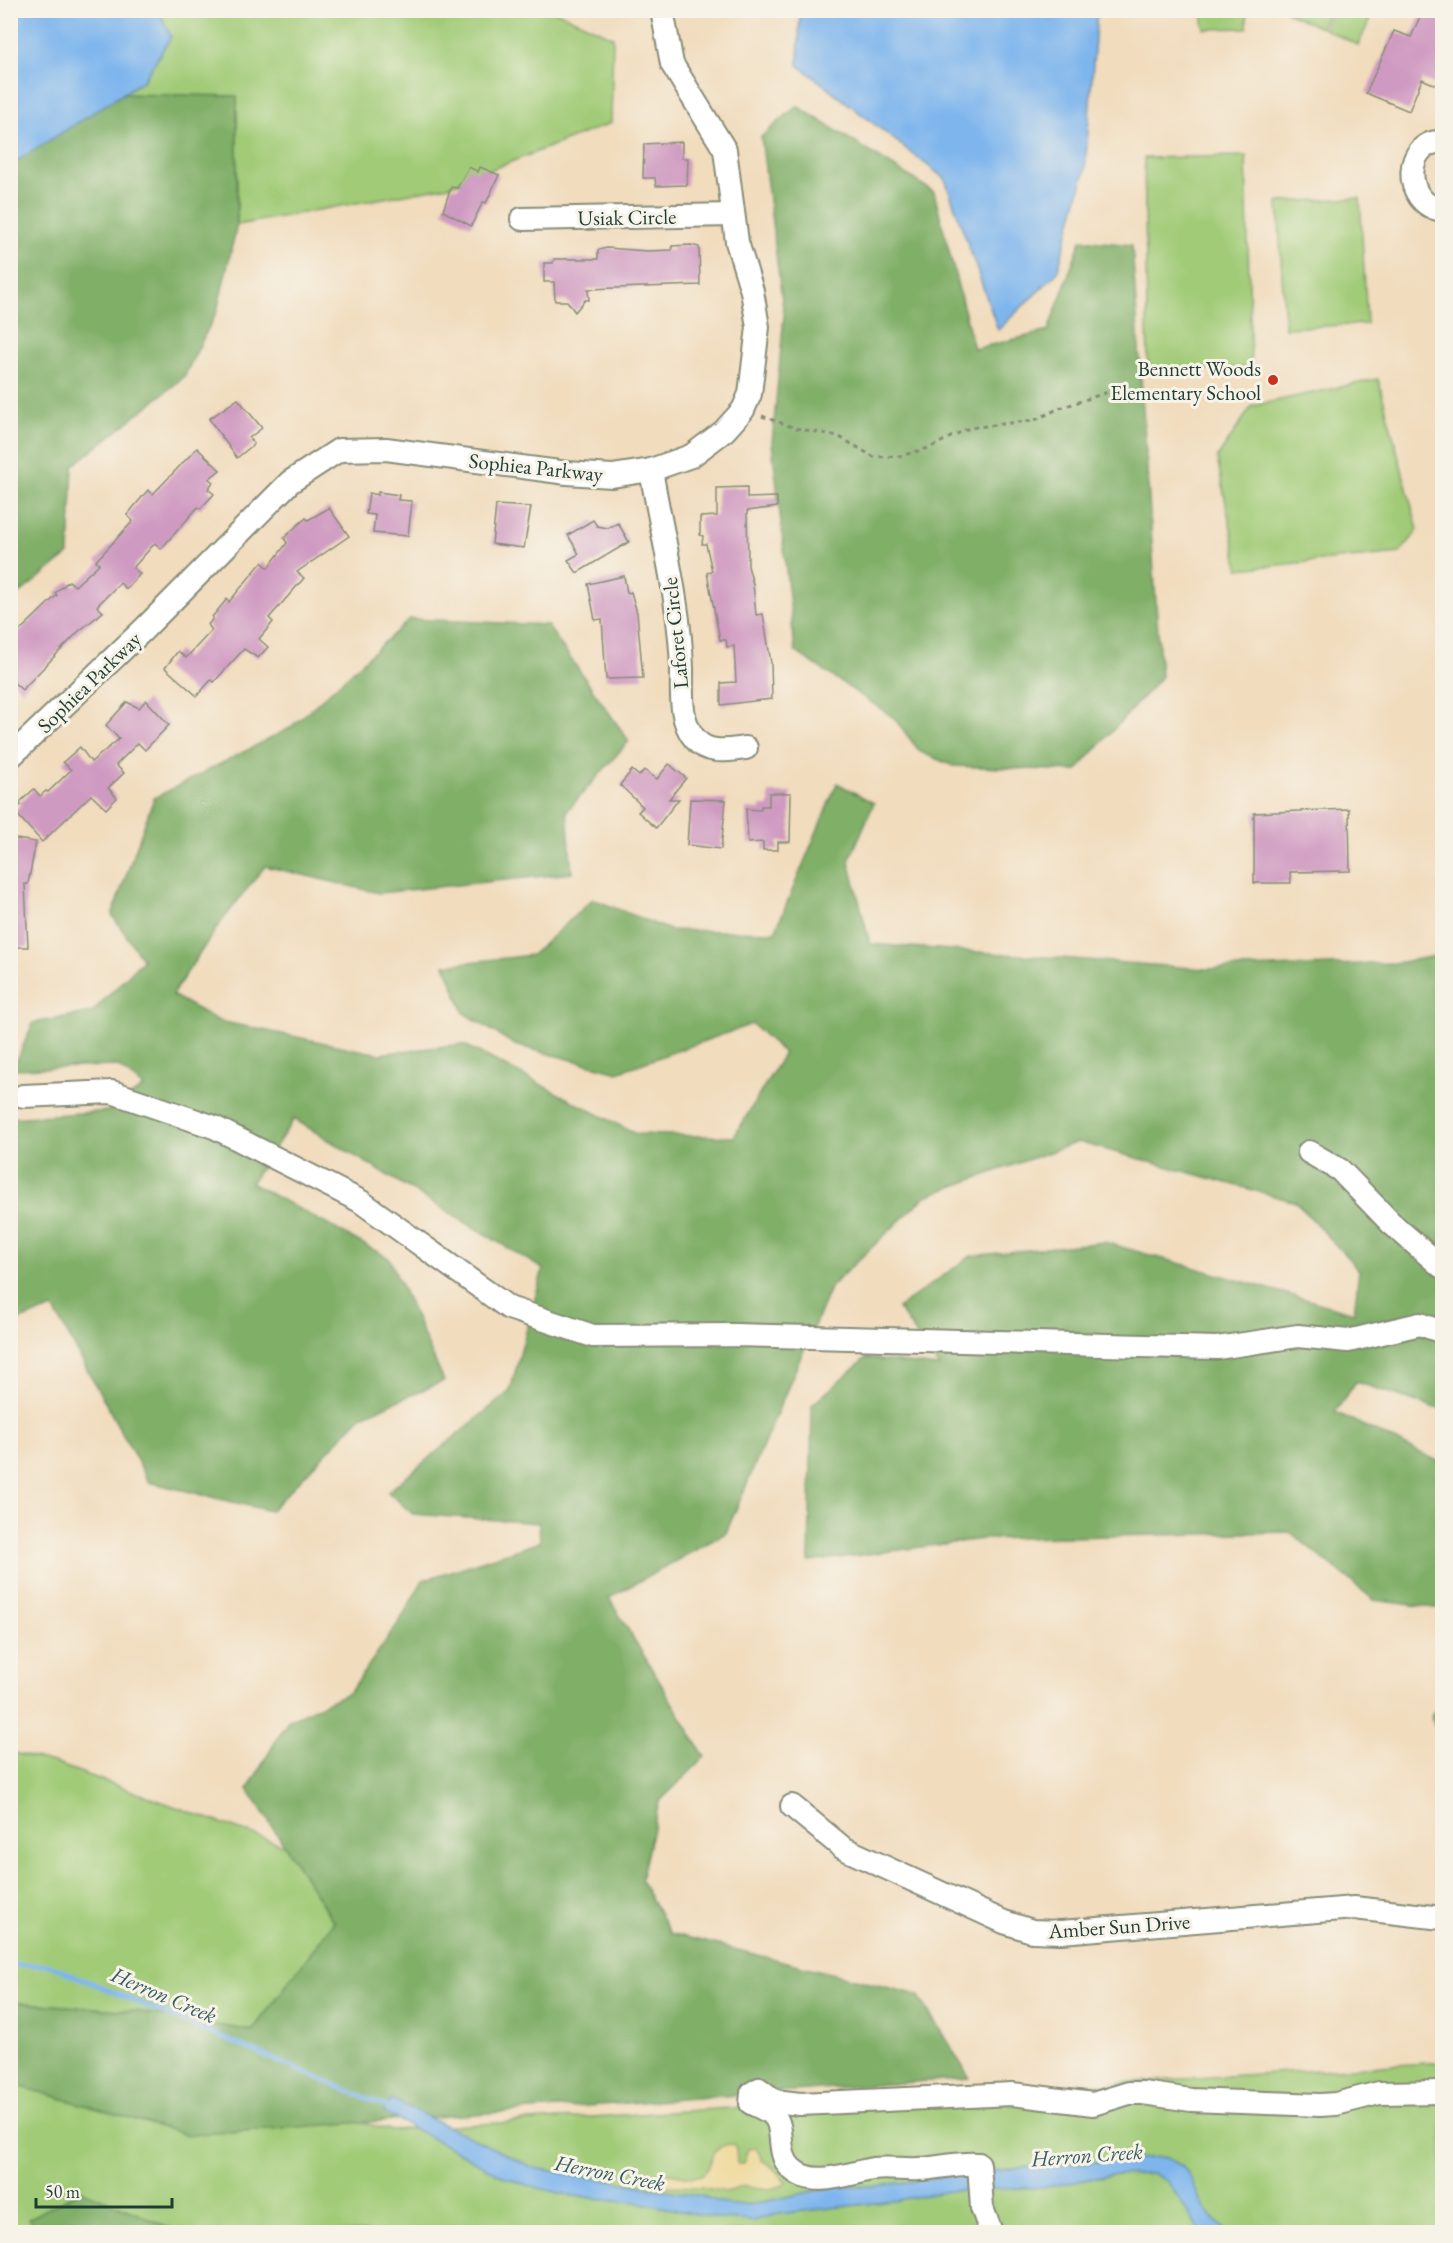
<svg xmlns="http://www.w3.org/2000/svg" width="1453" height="2243" font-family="'EB Garamond',serif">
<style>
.green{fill:#a1cb77;stroke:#608456;stroke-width:1.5}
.forest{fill:#80af68;stroke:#50764e;stroke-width:1.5}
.sand{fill:#eeda9e;stroke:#868c69;stroke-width:1.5}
.water{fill:#7eb5ed;stroke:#4e7990;stroke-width:1.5}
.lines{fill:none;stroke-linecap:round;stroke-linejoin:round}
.stream{stroke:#7eb5ed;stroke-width:5}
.building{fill:#cf9ac1}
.minor-casing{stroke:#888c78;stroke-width:26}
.path{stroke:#888c78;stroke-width:3;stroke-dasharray:4.5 4.5;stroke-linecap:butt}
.minor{stroke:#fff;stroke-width:22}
.poi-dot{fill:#c8321e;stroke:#f7f3e8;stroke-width:2}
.labels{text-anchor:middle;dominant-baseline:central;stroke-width:6;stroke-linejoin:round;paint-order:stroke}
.street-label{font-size:21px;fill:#1f3d34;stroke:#f7f3e8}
.poi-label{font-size:21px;fill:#1f3d34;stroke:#f7f3e8;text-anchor:end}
.water-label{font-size:22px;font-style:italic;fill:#375b62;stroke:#f7f3e8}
</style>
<rect width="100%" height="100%" fill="#f7f3e8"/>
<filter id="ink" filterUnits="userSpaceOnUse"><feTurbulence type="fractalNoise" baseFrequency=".0167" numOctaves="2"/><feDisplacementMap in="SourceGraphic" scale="12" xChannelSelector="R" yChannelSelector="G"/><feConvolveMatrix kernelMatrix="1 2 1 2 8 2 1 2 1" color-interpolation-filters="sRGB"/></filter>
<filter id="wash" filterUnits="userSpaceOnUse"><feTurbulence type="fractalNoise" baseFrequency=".008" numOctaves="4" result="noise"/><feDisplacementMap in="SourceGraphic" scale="24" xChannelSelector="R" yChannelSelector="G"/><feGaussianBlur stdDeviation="1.35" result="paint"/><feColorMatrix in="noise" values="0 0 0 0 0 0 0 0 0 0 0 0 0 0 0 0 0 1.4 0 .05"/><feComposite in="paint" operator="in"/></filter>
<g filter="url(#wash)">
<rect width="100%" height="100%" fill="#f1dcbd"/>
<g class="green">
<path d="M106,11h449l58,26 -2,86 -162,63 -212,39v-129l-130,-2z"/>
<path d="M1202,11h45v17l-43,1z"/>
<path d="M1287,11l42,-1v1l-8,17 -35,-16z"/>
<path d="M1332,11h16l22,9 -12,25 -34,-16z"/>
<path d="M1246,156l5,212 -103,2 -4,-212z"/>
<path d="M1360,198l7,126 -82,4 -7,-126z"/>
<path d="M1378,379l40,151 -18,23 -161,16 -22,-111 35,-52z"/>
<path d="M10,1752l47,12 228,82 49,76 -82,109 -118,-20 -123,-9z"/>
<path d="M11,2031l379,99 1052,-68v170h-1431z"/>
</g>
<g class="forest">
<path d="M18,10l89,84 130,2v129l-20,86 -33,66 -111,89 -4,88 -58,46 -1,-589z"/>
<path d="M797,106l137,86 40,157 74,-18 33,-91 51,5 29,432 -85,94 -123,-5 -33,-14 -26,-34 -99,-67 -23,-208 12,-127 -23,-179z"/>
<path d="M410,619l137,6 82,116 -62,70 5,62 -193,20 -114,-27 -47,60 -46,69 47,26 160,33 84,-10 173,90 98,3 50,-84 -32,-29 -134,48 -103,-27 -51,-32 -19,-48 87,-10 61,-56 77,31 105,2 62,-149 37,20 -25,58 21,83 336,25 190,-6 46,-8v455l-86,-28 -21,30 107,51v146l-68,-9 -84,-68 -308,7 -173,23 3,-157 54,-47 73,9 -41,-59 73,-52 133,-14 250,71 5,-43 -63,-68 -218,-60 -152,54 -95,90 -105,247 -117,65 96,159 -46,45 -18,78 29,53 248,62 52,83 -782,57 -177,-51v-82l123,9 118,20 82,-109 -86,-133 40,-69 62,-28 49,-70 24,-42 117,-38 -1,-19 -126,-9 -25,-22 122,-101 33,-122 -249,-150 -43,64 138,75 55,123 -82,35 -92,95 -121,-29 -96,-174 -42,15v-205l97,-7 36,-24 -27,-21 -104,3 20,-46 59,-11 51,-52 -31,-45 42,-117 136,-70z"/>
<path d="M1442,1699v46l-11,-29z"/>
<path d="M81,2190l99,42h-141l-10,-13z"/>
</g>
<path class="sand" d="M733,2144l3,4 1,15h6l5,-14 8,-1 6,11c10,6 16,13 24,24l-2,2 -14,4 -25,-3 -19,6 -25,-5 -37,-1 -6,-4 1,-8c13,-5 28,7 42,1 14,-6 6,-31 32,-31z"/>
<g class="water">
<path d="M11,10l148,1 12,26 -28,44 -132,84z"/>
<path d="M800,11h297l-12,159 -28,103 -59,57 -53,-151 -147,-114z"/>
<path d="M391,2099l143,69 167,28 29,9 24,-1 83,-18h39l139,-18 148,-11c28,10 26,18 37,43 6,13 18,23 27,32h-26l-33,-50 -14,-8 -43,1 -65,12 -96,4 -57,10 -115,13 -25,7 -30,-2 -87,-17 -64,-6 -45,-11 -23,-8 -121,-65z"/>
</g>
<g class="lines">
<path class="stream" d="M10,1965h39l343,144"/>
</g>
<g id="blocks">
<g class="building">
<path d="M1423,10h20v78l-21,-9 -13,32 -43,-18 28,-62 17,6z"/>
<path d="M682,142v16h6l-1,27 -31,1 -1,-8h-12l1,-34z"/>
<path d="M469,167l9,5 2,-5 19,8 -13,28 -3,-1 -12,24 -28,-15 8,-24 6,1z"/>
<path d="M691,245l8,2 1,38 -112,4 1,11h-4l-10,12 -8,-11h-12l-1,-19h-10v-19h9l1,-4h44v-9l9,-2 40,3 25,-1v-4z"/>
<path d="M238,399l24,29 -13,10 5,6 -17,14 -28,-39z"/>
<path d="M197,448l23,22 -11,9 4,3 -5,7 6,5 -14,15 -2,-2 -37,42 -6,-6 -22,25 7,6 -14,15 -6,-6 -23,23 6,6 -24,19 -57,59 -12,-11v-39l47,-45 -2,-2 14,-12 6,5 24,-22 -3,-3 37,-40 -6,-6 21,-25 5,4z"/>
<path d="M747,487v11l30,-1v10l-30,4 1,55 5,18 3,31 7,-1 8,49 1,36 -51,6v-22l15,-1 -2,-36 -7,1 -1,-7h-6l-13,-67 5,-2 -6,-27h-4l1,-8 -3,-1v-18l17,-1v-28z"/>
<path d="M378,492l21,3 -1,5 14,1 -4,35 -35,-3 2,-18 -9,-1 3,-21 9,2z"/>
<path d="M496,505l35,2 -7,41 -32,-4z"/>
<path d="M329,508l20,28 -52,36 7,6 -35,40 4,4 -14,17 9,8 -10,11 -14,-9 -30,33 -3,-2 -14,16 -32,-28 13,-17 8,7 26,-28 -4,-5 5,-7 -1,-1 15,-18 2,3 33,-40 6,6 19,-25 -3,-5 7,-7 15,-13 2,2z"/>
<path d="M593,520l4,6 11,2 10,-5 11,19 -52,31 -9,-13 11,-6 -11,-19z"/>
<path d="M624,576l3,17 4,-1 6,21 6,65 -37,1 -4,-60 -7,1 -7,-36z"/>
<path d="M146,700l23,25 -24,25 -7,-7 -22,22 8,8 -16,15 9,10 -11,11 -15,-14 -49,47 -28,-31 7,-6 -2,-2 15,-14 6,7 6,-5 2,1 23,-22 -8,-8 17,-15 11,15 28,-23 -13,-14 21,-23 12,6z"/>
<path d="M669,764l17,14 -17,21h10l-23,29 -18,-16 5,-5 -23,-22 12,-15 7,6 5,-6 13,9z"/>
<path d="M769,793h22l-1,49h-12v8h-15v-8l-15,1 -2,-34 15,1v-4h8z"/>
<path d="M690,799l36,1 -5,49 -34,-4z"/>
<path d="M1349,809l1,62 -60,1 1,11h-37v-70z"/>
<path d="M10,838l26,4 -8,42h-3l3,63h-18z"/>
</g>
</g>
</g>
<g filter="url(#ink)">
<use href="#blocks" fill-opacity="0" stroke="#888c78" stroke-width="1.5"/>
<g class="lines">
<defs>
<g id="minor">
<path d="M1442,142c-37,-3 -42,61 0,68"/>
<path d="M522,219l211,-4"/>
<path d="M651,470c11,65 29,133 31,199 0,22 -3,52 13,70 13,16 33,11 51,9"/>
<path d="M10,757l134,-128 146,-147 49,-32 47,-1 181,24 45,3 39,-6 40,-14 33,-25 19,-21 7,-16 8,-67 -6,-36 -15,-49 -12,-92 -53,-86 -10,-54"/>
<path d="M23,1096l89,-4 102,35 146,74 149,107 84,28 143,-1 481,13 81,-12 50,5 72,-17 22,8"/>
<path d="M1309,1152l31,18 52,54 50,43"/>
<path d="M792,1806l51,42 161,74 28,9 29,1 293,-24 88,10"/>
<path d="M991,2232l-9,-24 -3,-44c-21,-2 -39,4 -60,5 -15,1 -31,-2 -46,0 -24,4 -60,20 -81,0 -16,-14 -7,-39 -17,-52 -5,-6 -16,-10 -24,-14l1,-10 7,-4 16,12 25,3 212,-10 81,10 36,-11h14l48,7 129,5 16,-1 43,-11 63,-1"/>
</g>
</defs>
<use href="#minor" class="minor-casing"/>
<path class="path" d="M762,416l33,12 43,8 36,21 26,-1 29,-8 40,-20 66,-8 25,-12 51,-17"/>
<use href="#minor" class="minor"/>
</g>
</g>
<circle class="poi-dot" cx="1273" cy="380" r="6"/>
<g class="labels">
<g class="street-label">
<text transform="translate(627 217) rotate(-1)">Usiak Circle</text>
<text transform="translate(536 467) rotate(6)">Sophiea Parkway</text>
<text transform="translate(675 633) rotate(-96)">Laforet Circle</text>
<text transform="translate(89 682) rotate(-44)">Sophiea Parkway</text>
<text transform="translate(1119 1926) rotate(-4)">Amber Sun Drive</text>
</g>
<g class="poi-label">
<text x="1261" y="368">Bennett Woods<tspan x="1261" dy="24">Elementary School</tspan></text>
</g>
<g class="water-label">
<text transform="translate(164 1995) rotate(23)">Herron Creek</text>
<text transform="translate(1087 2155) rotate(-4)">Herron Creek</text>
<text transform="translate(610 2173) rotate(11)">Herron Creek</text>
</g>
</g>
<rect width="1453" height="2243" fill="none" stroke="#f7f3e8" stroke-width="36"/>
<path d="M36 2198v9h136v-9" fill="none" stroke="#1f3d34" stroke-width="3"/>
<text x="45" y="2198" font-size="18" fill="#1f3d34" stroke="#f7f3e8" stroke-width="4.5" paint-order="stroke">50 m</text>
</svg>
